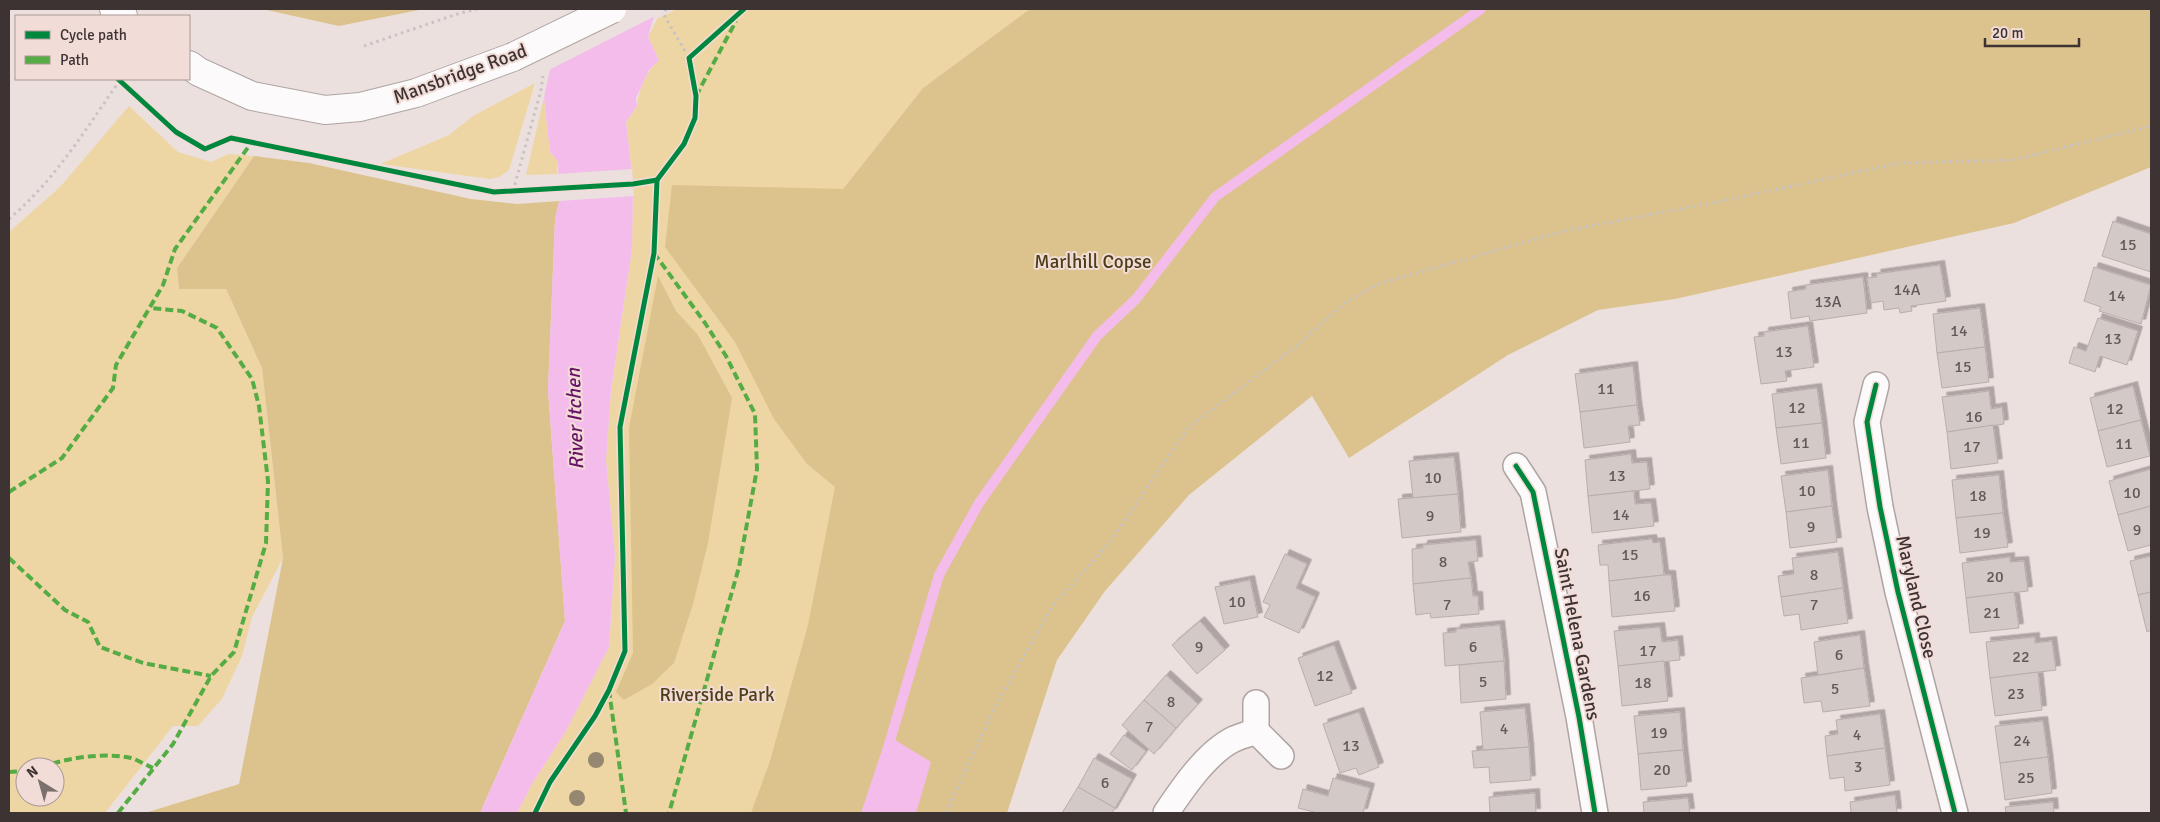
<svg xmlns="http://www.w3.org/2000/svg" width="2160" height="822" font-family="Signika,sans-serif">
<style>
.green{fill:#eed6a4;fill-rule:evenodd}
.forest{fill:#dcc38d}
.water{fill:#f4bceb}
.pier{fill:#ece0de}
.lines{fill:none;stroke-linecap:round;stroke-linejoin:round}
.stream{stroke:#f4bceb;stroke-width:10}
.building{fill:#d3cac7;stroke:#b7aeab;filter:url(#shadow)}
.minor-casing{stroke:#aea5a3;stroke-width:28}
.primary-casing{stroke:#aea5a3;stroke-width:30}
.path{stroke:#c7c3c2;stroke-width:3;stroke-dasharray:2.5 4;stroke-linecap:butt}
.minor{stroke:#fcfafa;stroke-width:25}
.primary{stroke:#fcfafa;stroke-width:28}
.primary-bridge-casing{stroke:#aea5a3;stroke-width:30;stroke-linecap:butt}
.primary-bridge{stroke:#fcfafa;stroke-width:28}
.quiet{stroke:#55ac45;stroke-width:4;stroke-dasharray:8 4;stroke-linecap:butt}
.cycleway-casing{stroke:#f2dcd8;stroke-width:8}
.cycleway{stroke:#00873e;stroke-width:5}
.tree{fill:#958770}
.labels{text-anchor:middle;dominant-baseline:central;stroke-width:4;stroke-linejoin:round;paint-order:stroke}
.number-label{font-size:16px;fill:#625a58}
.street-label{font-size:19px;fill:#3c3332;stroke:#f2dcd8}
.park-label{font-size:19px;fill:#4d3e16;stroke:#f2dcd8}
.water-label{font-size:20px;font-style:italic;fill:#6a1467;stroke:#f2dcd8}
</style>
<defs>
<filter id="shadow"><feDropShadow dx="4.5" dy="-4.5" stdDeviation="0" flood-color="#0004"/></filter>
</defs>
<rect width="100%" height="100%" fill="#ece0de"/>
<g class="green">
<path d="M677,9h353l-107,79 -80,101 1,300 -38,324h-289l15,-29 34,-53 43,-84 6,-92 -9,-95 5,-69 21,-142 1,-65 -7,-62c3,-5 10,-12 11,-17 3,-18 8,-32 22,-45l-11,-23 9,-18z"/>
<path d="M535,83l-26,87 -10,7 -9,2 -110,-15 69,-29 24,-19z"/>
<path d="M544,97l6,55 8,8 -1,14 -31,1z"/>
<path d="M129,106l49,46 33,10 17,-8 26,2 -77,112 2,21h47l36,79 21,190 -31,59 -10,39 -20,43 -24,27h-25l-68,87h-96v-581l51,-45zM25,767h30v30h-30z"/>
</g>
<g class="forest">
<path d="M262,9h162l-85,17z"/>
<path d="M1030,9h1121v158l-137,56 -339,76 -77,11 -90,45 -159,103 -37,-62 -123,99 -84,96 -48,69 -50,153h-256l19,-52 38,-136 27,-138 -28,-23 -33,-45 -39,-77 -70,-95 7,-62 171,4 80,-101z"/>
<path d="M254,156l55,7 162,36 46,5 42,-3 -4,19 -7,170 17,231 -85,192h-335l94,-29 44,-226 -21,-190 -36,-79h-47l-2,-21z"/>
<path d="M658,276l18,35 22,24 34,63 -24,145 -15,61 -19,59 -22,21 -28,16 -8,-8 17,-39 -4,-225z"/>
</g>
<g class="water">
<path d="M563,9h93l-8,28 11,23 -10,10 -13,28 1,8 -11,16 7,62 -1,65 -21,141 -5,70 9,95 -6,92 -43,84 -34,53 -15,29h-37l85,-192 -17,-231 7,-170 4,-19 -1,-40 -8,-9 -6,-55z"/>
<path d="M887,735l44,27 -15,51h-55z"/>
</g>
<g class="pier">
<path d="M560,9h98l-1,6 -110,56z"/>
<path d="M632,169l2,27 -75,5 -2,-27z"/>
</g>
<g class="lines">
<path class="stream" d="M887,751l52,-176 40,-72 118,-167 39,-37 79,-102 266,-188"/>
</g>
<g class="building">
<path d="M2113,221l38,13v38l-49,-16z"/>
<path d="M1940,265l6,36 -35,5 1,5 -12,2 -1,-5 -15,2 -1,-9 -12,2 -4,-25 10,-1 -1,-3z"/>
<path d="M2094,267l57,18 -10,39 -42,-13 2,-4 -17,-6z"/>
<path d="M1863,277l4,36 -57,8 -1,-5 -18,3 -3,-27 18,-3v-4z"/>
<path d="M1980,308l5,39 -48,6 -4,-39z"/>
<path d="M2098,318l40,13 -11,34 -27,-9 -5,16 -26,-9 5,-16 12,4z"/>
<path d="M1808,326l6,41 -29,4 2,10 -26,3 -7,-47 10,-1v-4z"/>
<path d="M1985,347l4,35 -47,6 -5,-35z"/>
<path d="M1633,366l4,39 -57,7 -5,-38z"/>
<path d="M2133,386l8,34 -43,11 -8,-33z"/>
<path d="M1817,388l5,35 -46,5 -4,-34z"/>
<path d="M1989,391l2,18 11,-2 2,17 -57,8 -5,-35z"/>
<path d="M1637,405l3,20 -12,1 2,16 -46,6 -4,-36z"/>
<path d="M2141,420l9,36 -43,11 -9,-36z"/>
<path d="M1822,423l4,35 -45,6 -5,-36z"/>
<path d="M1993,425l5,38 -47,6 -4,-37z"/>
<path d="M1631,454l1,9 15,-1 3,27 -62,7 -3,-36z"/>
<path d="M1454,457l4,37 -45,4 -4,-37z"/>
<path d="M2151,469v37l-33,9 -9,-34z"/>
<path d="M1828,470l4,36 -46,6 -5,-36z"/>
<path d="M1999,475l4,38 -47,5 -4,-38z"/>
<path d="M1634,491l1,13 16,-1 3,23 -62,7 -4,-37z"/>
<path d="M1458,494l3,38 -59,6 -4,-39z"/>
<path d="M1832,506l5,36 -47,6 -4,-36z"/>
<path d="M2151,506v39l-23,6 -10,-36z"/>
<path d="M2003,513l5,34 -48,6 -4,-35z"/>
<path d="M1652,539l1,4 7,-1 4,33 -55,6 -1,-16h-8l-2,-20z"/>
<path d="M1476,540l2,21 -10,1 3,16 -58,6 -1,-35 11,-1v-3z"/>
<path d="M1838,552l5,36 -62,9 -3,-21 16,-2 -2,-16z"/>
<path d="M1285,554l22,10 -11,24 19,9 -16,36 -35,-16 6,-12 -7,-3z"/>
<path d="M2151,556v36l-13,3 -8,-34z"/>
<path d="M2010,557v5l14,-1 4,30 -62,7 -4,-35z"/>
<path d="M1664,575h7l4,36 -63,6 -3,-36z"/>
<path d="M1471,578l2,18h5l1,18 -48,4 -1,-5 -14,2 -3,-31z"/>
<path d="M1250,580l8,37 -34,7 -9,-37z"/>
<path d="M1843,588l5,35 -47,7 -2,-16 -15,2 -3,-19z"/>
<path d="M2014,592l5,36 -49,5 -4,-35z"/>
<path d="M2151,592v38l-4,2 -9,-37z"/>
<path d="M1200,621l25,29 -28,24 -25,-29z"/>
<path d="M1500,625l4,36 -59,5 -2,-33 13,-1v-3z"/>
<path d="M1660,627l2,15 16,-2 2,20 -62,6 -4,-35z"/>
<path d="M1860,635l4,33 -46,7 -4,-33z"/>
<path d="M2035,637v6l17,-2 4,29 -66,8 -4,-36z"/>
<path d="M1334,645l18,48 -37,13 -17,-48z"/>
<path d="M1504,661l2,38 -45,4 -2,-38z"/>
<path d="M1664,661l4,40 -46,5 -4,-40z"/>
<path d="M1864,668l6,38 -47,6 -2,-11 -17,2 -3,-25z"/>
<path d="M2038,672l4,38 -47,6 -5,-38z"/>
<path d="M1166,675l32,29 -22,24 -32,-28z"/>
<path d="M1144,700l32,28 -22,26 -32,-29z"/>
<path d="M1525,708l4,39 -46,3 -3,-38z"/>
<path d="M1359,712l20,55 -20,8 -3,-7 -16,5 -17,-49z"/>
<path d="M1680,712l3,38 -45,4 -4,-38z"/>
<path d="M1880,714l5,34 -58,8 -2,-20 13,-2 -2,-14z"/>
<path d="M2043,721l5,36 -48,6 -5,-37z"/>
<path d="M1124,735l22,16 -14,19 -22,-16z"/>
<path d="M1529,747l2,33 -41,3 -1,-16 -15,1 -2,-17z"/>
<path d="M1885,748l5,37 -45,6 -1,-14 -14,2 -3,-23z"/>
<path d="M1683,750l4,36 -46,4 -3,-36z"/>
<path d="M2048,757l4,36 -47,7 -5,-37z"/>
<path d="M1094,758l38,21 -17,29 -37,-21z"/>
<path d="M1333,778l37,10 -7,25h-45l-20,-5 5,-19 25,7z"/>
<path d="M1078,787l37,21 -3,5h-50z"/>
<path d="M1535,793l1,20h-46l-1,-16z"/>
<path d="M1895,795l2,18h-46l-1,-11z"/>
<path d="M1688,798l2,15h-46l-1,-11z"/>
<path d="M2053,802l1,11h-48l-1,-6z"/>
</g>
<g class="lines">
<defs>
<g id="minor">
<path d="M1876,385l-9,37 13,85 18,85 57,221"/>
<path d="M1516,466l17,26 46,225 16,96"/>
<path d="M1256,703v28l25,25"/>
<path d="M1166,813c16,-24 41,-61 68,-74 7,-3 15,-5 22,-8"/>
</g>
<g id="primary">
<path d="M114,9l9,7"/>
<path d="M189,65l10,7 53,24 73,14 35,-3 56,-14 97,-36"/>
</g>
</defs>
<use href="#minor" class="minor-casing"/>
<use href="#primary" class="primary-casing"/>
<g class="path">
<path d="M666,9l-2,6 25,43"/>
<path d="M364,46l96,-33 18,-4"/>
<path d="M513,191l28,-101 2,-14"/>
<path d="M9,219c46,-39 77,-90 111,-139"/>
<path d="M947,813l4,-12 46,-98 55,-96 58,-65 78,-114 113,-86 42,-38 35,-20 186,-53 158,-30 177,-38 113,-3 139,-34"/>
</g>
<use href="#minor" class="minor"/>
<use href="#primary" class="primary"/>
<defs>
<path id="primary-bridge" d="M513,57l99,-48"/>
</defs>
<use href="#primary-bridge" class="primary-bridge-casing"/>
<use href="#primary-bridge" class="primary-bridge"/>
<g class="quiet">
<path d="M696,96l40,-75"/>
<path d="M654,253l51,70 21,33 29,58 2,55 -18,98 -70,246"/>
<path d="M9,492l53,-34 51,-70 3,-23 47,-80 12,-36 77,-107"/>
<path d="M9,558l56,52 23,12 12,25 43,16 68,13"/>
<path d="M609,690l17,123"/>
<path d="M41,767c26,-9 63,-15 90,-9 7,2 15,7 22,10"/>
<path d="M9,772l16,-1"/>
<path d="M118,813l55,-69 38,-68 23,-24 32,-109 2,-62 -9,-75 -7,-27 -35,-51 -35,-17 -32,-3"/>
</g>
<defs>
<g id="cycleway">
<path d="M118,79l58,53 29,17 26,-11 263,54 139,-8 24,-4"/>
<path d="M1876,385l-9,37 13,85 18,85 57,221"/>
<path d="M1516,466l17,26 46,225 16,96"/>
<path d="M535,813l15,-31 45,-66 14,-26 16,-39 -5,-224 34,-174 3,-73 27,-36 11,-26 1,-22 -7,-38 55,-49"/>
</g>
</defs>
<use href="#cycleway" class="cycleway-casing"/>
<use href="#cycleway" class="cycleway"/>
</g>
<g class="tree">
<circle cx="596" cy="760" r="8"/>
<circle cx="577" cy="798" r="8"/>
</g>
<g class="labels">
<g class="number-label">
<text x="2128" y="245">15</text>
<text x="1907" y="290">14A</text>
<text x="2117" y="296">14</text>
<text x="1828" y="302">13A</text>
<text x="1959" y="331">14</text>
<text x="2113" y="339">13</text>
<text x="1784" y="352">13</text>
<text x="1963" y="367">15</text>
<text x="1606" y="389">11</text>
<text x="1797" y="408">12</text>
<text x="2115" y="409">12</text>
<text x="1974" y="417">16</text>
<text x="1801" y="443">11</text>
<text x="2124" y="444">11</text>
<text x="1972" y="447">17</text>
<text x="1617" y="476">13</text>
<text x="1433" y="478">10</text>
<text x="1807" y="491">10</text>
<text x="2132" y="493">10</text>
<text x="1978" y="496">18</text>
<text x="1621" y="515">14</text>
<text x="1430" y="516">9</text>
<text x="1811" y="527">9</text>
<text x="2137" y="530">9</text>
<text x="1982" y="533">19</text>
<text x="1630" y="555">15</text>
<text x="1443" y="562">8</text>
<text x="1814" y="575">8</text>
<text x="1995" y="577">20</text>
<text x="1642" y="596">16</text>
<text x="1237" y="602">10</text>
<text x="1447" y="605">7</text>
<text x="1814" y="605">7</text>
<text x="1992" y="613">21</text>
<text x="1199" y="647">9</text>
<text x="1473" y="647">6</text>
<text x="1648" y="651">17</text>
<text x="1839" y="655">6</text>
<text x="2021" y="657">22</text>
<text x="1325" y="676">12</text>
<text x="1483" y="682">5</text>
<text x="1643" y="683">18</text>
<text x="1835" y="689">5</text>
<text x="2016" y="694">23</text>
<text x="1171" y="702">8</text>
<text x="1149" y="727">7</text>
<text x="1504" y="729">4</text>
<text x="1659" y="733">19</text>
<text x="1857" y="735">4</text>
<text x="2022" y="741">24</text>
<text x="1351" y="746">13</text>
<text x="1858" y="767">3</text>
<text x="1662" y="770">20</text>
<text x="2026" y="778">25</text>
<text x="1105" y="783">6</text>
</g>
<g class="street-label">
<text transform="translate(460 74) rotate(-20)">Mansbridge Road</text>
<text transform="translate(1916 597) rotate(77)">Maryland Close</text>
<text transform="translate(1577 634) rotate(79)">Saint Helena Gardens</text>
</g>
<g class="park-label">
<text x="1093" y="262">Marlhill Copse</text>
<text x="717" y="695">Riverside Park</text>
</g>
<g class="water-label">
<text transform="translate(575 419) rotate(-92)">River Itchen</text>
</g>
</g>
<rect width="2160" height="822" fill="none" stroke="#3c3332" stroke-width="20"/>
<rect x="15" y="15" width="175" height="65" fill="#f2dcd8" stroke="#a99896"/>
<rect x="25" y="31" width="25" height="8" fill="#00873e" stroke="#a99896"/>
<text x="60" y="40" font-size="15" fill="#3c3332">Cycle path</text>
<rect x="25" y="56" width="25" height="8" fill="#55ac45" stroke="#a99896"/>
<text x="60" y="65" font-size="15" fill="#3c3332">Path</text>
<g transform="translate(40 782) rotate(323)"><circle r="24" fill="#f2dcd8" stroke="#a99896"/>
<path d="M0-4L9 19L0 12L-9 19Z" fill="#7a706e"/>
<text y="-8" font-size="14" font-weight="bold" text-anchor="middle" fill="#3c3332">N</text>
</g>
<path d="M1985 38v8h94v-8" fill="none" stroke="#3c3332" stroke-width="2.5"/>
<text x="1992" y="38" font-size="15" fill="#3c3332" stroke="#f2dcd8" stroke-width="4" paint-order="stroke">20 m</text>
</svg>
